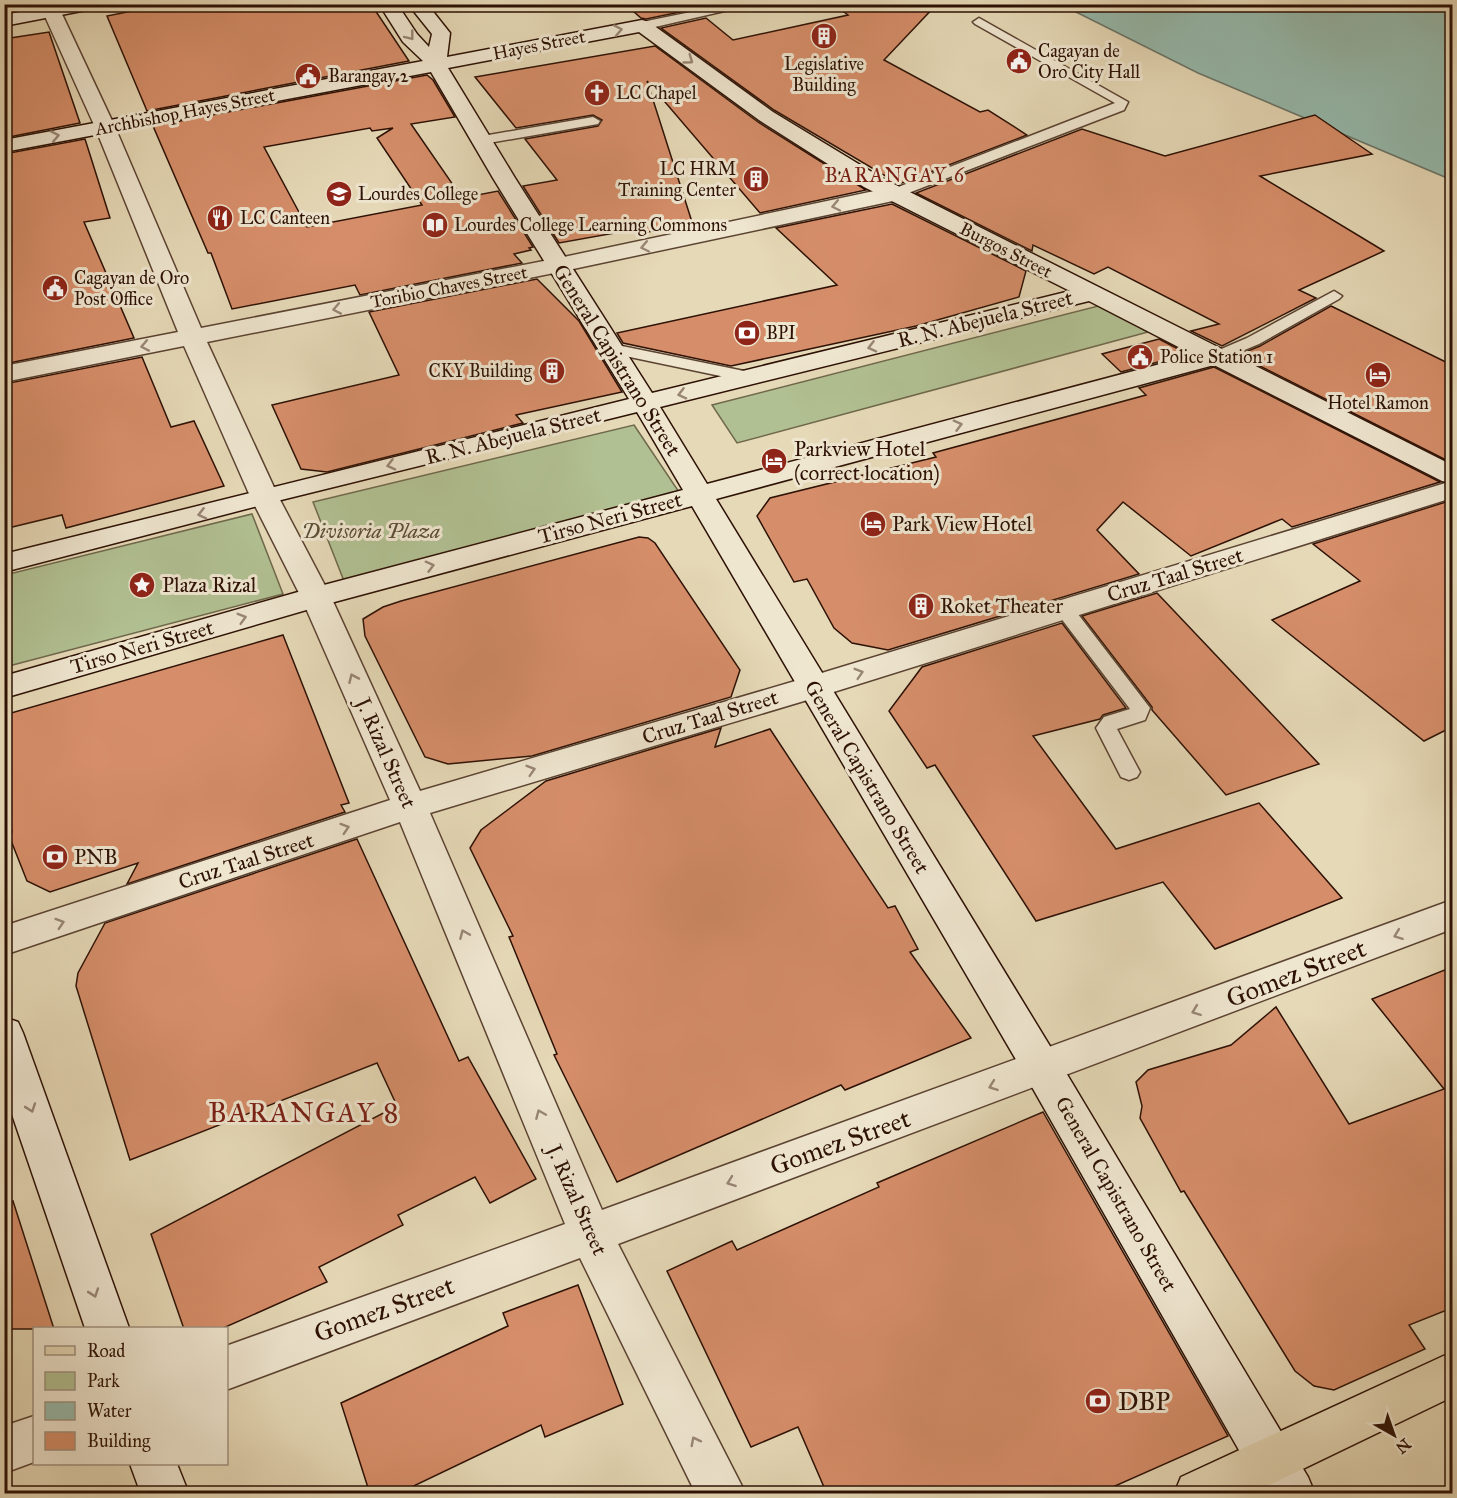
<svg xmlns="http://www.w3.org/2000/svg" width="1457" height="1498" font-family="'IM FELL Great Primer',serif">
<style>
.green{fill:#b1c092;stroke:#6f684c;stroke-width:1.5}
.water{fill:#96baac;stroke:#6c7669;stroke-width:1.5}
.building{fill:#d68e6a;stroke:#2d1105;stroke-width:1.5;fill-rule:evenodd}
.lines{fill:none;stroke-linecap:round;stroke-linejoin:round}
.lane-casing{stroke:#5b4332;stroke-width:3}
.street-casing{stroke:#5b4332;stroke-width:3}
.secondary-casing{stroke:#2d1105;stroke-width:3}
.primary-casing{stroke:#2d1105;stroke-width:3}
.lane{fill:#efe6d0;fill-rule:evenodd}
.street{fill:#efe6d0;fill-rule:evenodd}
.secondary{fill:#efe6d0;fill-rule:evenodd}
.primary{fill:#e6d9b7;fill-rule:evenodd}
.oneway{stroke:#988675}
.labels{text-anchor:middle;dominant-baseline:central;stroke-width:6;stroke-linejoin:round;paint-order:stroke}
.far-street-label{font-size:18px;fill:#2d1105;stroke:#efe6d0}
.far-poi-label{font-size:18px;fill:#2d1105;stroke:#efe6d0;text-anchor:start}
.far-quarter-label{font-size:20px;letter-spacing:1.5px;fill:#7a1f14;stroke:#efe6d0}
.street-label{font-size:21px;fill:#2d1105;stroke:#efe6d0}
.poi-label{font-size:21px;fill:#2d1105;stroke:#efe6d0;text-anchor:start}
.park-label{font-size:21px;font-style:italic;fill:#5b4e36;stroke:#efe6d0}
.near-street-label{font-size:26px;fill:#2d1105;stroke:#efe6d0}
.near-poi-label{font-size:26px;fill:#2d1105;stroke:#efe6d0;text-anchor:start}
.near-quarter-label{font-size:28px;letter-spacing:1.5px;fill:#7a1f14;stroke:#efe6d0}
</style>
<rect width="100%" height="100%" fill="#e6d9b7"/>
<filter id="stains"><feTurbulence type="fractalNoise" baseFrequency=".00333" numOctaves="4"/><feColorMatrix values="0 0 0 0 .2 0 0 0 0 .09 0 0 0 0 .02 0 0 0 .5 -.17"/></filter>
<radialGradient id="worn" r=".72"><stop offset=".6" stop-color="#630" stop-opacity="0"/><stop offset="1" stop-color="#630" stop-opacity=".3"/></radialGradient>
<g class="green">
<path d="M1102,305l46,27 -411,111 -25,-38z"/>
<path d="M634,425l47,70 -337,86 -31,-79z"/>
<path d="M252,514l31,80 -278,73v-92z"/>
</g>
<path class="water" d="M1062,5h390v175l-254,-107z"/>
<g class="building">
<path d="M167,4h204l38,57 -262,50 -40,-95z"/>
<path d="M625,4h65l5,5 -49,10 -5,-1z"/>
<path d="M833,4h104l-53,56 96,52 8,-2 39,25 -128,49 -125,-74 -113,-82 45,-10 27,22 115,-25z"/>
<path d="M49,32l31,91 -76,15v-99z"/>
<path d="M655,46l103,76 108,68 -106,23 -113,-132 45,141 -52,12 -3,-5 -78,14 -36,-57 34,-6 -32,-41 73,-13 4,-6 -9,-5 -77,13 -41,-51z"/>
<path d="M427,75l6,5 22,37 -44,7 51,74 36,-7 35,56 -4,1 2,2 -17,4 8,9 -162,32 -5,-10 -123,24 -21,-56h-3l-55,-127zM370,128l2,3 21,-3 -16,10 45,67 -115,22 -43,-80z"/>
<path d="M1315,115l57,39 -112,22 124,75 -85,39 17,8 -94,48 -31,-15 28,-7 -111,-57 -14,7 -61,-29 -1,6 -116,-58 166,-64 83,27z"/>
<path d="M85,139l25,79 -26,4 50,116 -130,26v-210z"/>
<path d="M892,204l134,67 -7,26 -103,29 -185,40 -108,-23 -6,-10 220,-48 -61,-57z"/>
<path d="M537,279l42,42 43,71 -106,23 7,8 -196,49 -26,-3 -29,-64 127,-30 -30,-63z"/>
<path d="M1331,306l121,59v98l-214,-108 22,-9z"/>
<path d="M1159,339l29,15 -67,18 -19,-18z"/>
<path d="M142,357l29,70 23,-6 30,65 -158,42 -4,-13 -58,14v-145z"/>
<path d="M1214,367l226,115 -148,45 -10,-8 -91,37 -68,-54 -26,28 42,44 -251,76 -36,-7 -18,-15 -27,-49 -13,3 -37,-66 13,-18 166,-41 -3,-4 213,-58 -7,-7z"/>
<path d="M1452,500v227l-28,14 -152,-121 88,-39 -47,-37z"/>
<path d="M639,537l9,1 7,5 85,127 -9,27 -199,59 -84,8 -23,-7 -60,-121 -2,-17 20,-12 18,-6z"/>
<path d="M1157,593l162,171 -93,31 -74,-85v-3l-70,-91z"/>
<path d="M1062,623l64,85 -23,7 -3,4 -67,17 83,113 143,-46 83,95 -127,51 -52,-67 -127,39 -101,-156 -8,3 -38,-57 33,-44z"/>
<path d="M283,635l66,168 -8,2 4,7 -218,72 11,-21 -88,29 -23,-11 -19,-48 4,-1 -8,-30v-87z"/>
<path d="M721,728l-6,19 55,-18 118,179 7,-2 23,43 -8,3 61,86 -126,52 -4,-5 -224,97 -63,-127 3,-1 -48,-117 4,-1 -43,-88 11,-18 65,-49z"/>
<path d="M357,839l102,222 9,-4 68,122 -46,24 -15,-26 -77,38 5,10 -84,42 8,15 -106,47h-37l-33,-95 246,-128 -20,-43 -247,97 -54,-174 2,-13 27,-50z"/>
<path d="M1452,967v341l-43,17 16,24 -91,41 -20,-4 -19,-15 -111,-180 -3,1 -41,-74 2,-12 -6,-24 12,-12 83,-25 45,-38 73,117 95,-35 -72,-90z"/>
<path d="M1043,1112l185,324 -131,58h-270l-29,-67 -47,20 -84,-176 65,-30 5,9 142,-63 -2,-4z"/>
<path d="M13,1201l41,128h-50v-126z"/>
<path d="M578,1285l45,119 -78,33 -4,-12 -144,69h-27l-29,-91 167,-77 -5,-13z"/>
</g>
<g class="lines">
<defs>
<g id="lane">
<path d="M730,4h25l-113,26 -6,-4 6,-4z"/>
<path d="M979,18l149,84 -4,8 -226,87h-10l-2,-3 2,-3 227,-88 -140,-79 -2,-2z"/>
<path d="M593,117l7,4 -2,3 -115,20 -7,-4 7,-4z"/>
<path d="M1334,291l8,5 -3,3 -80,45 -41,17 -8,-5 2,-3 35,-15z"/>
<path d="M612,344l137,28 8,5 -8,5 -143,-30 -2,-3z"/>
<path d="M1064,603l7,2 79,103 -5,12 -28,9 23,43 -3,5 -8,3 -8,-3 -25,-49 8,-11 26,-8 -76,-100 3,-4z"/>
</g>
<g id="street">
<path d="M52,7l6,1 3,4 54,115 86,201 358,-70 334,-71 8,2 3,5 -3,5 -8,2 -334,71 -352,70 71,154 53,101 89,194 382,-112 650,-198v17l-628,197 -394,118 172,397 850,-310v29l-834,315 128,250h-50l-116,-236 -354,132v-44l339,-122 -165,-402 -396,133v-29l386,-126 -89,-203 -51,-101 -66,-150 -180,36v-16l174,-34 -83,-205 -52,-115 3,-4z"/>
<path d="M34,1416v46l-30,11v-47z"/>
</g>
<g id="secondary">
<path d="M61,4h40l-9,5 -88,17v-11z"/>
<path d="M379,4h18l20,30 12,13 3,-13 -24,-30h19l23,29 -3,24 195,-37 7,2 124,90 107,65 572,288v18l-10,-2 -228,-116 -498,134 340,557 252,421 7,17h-51l-236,-414 -336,-574 -365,98 -323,94v-22l301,-86 378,-100 -46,-78 -364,90 -269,70v-18l625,-155 -136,-221 -62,-106 -427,80v-12l419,-79 -20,-19zM639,32l120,88 105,67 206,104 -418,102 -137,-215 -67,-110zM1089,301l105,54 -487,129 -47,-77z"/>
<path d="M4,1017l14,5 5,11 106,295h-44l-81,-237z"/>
<path d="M130,1464h47l12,30h-48z"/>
</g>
<path id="primary" d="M1452,1352v45l-201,97h-77l7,-17z"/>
</defs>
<use href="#lane" class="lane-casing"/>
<use href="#street" class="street-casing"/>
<use href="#secondary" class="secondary-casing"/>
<use href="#primary" class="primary-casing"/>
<use href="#lane" class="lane"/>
<use href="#street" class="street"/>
<use href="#secondary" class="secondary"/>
<use href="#primary" class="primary"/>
</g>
<defs><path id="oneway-chevron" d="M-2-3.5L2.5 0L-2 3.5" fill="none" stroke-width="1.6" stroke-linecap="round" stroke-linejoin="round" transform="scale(1.5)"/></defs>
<g class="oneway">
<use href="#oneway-chevron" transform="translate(618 30) rotate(-11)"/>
<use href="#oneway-chevron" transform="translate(410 36) rotate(52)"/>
<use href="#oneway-chevron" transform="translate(689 60) rotate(36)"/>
<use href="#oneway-chevron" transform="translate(55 136) rotate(-11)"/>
<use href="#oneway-chevron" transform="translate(836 206) rotate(168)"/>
<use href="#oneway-chevron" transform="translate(645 247) rotate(168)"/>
<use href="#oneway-chevron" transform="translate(337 309) rotate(169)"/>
<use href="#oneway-chevron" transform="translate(145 346) rotate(169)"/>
<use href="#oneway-chevron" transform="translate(872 347) rotate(166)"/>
<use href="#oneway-chevron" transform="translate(682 394) rotate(166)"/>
<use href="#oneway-chevron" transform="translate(958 425) rotate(-15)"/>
<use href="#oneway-chevron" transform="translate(391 465) rotate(166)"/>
<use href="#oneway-chevron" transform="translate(202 514) rotate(166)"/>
<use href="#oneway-chevron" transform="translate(430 566) rotate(-15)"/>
<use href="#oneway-chevron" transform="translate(242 618) rotate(-16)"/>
<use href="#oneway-chevron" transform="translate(859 673) rotate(-17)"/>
<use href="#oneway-chevron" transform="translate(353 678) rotate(-114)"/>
<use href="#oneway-chevron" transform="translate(531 770) rotate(-17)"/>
<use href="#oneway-chevron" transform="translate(345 828) rotate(-18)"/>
<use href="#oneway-chevron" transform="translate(60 923) rotate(-18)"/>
<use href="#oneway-chevron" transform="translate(464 934) rotate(-113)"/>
<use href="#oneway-chevron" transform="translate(1398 935) rotate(159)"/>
<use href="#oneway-chevron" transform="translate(1196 1011) rotate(159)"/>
<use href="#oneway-chevron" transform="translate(993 1086) rotate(160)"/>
<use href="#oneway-chevron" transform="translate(31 1108) rotate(71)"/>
<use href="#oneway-chevron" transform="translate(540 1114) rotate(-113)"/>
<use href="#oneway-chevron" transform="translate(731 1182) rotate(160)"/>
<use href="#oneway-chevron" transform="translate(94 1293) rotate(71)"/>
<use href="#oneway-chevron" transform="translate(695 1441) rotate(-117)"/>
</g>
<defs>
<symbol id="building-disc" viewBox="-11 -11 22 22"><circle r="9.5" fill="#8f2418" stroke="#efe6d0"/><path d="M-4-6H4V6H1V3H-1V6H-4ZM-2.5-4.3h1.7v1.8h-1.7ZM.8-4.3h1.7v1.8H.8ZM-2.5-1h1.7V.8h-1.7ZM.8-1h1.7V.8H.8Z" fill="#fff"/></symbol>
<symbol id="civic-disc" viewBox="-11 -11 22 22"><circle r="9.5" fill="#8f2418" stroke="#efe6d0"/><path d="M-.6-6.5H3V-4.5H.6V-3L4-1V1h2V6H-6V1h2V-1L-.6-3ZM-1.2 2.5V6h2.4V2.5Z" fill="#fff"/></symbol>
<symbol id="church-disc" viewBox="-11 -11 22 22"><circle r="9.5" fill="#8f2418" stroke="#efe6d0"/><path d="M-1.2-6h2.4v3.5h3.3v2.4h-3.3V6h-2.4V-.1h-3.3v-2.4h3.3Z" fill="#fff"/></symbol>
<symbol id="university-disc" viewBox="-11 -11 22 22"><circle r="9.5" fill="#8f2418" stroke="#efe6d0"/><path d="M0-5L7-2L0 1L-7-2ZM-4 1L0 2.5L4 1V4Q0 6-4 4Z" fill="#fff"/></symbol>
<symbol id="restaurant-disc" viewBox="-11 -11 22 22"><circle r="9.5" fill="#8f2418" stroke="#efe6d0"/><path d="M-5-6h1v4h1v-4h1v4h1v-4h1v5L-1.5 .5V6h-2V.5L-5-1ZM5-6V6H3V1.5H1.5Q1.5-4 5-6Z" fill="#fff"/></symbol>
<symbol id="library-disc" viewBox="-11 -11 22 22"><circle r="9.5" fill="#8f2418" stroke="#efe6d0"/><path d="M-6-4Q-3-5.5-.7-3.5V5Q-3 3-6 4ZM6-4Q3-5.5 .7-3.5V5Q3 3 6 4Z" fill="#fff"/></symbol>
<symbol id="bank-disc" viewBox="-11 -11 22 22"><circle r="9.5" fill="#8f2418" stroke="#efe6d0"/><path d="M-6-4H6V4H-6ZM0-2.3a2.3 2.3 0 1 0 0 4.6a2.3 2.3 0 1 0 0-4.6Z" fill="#fff"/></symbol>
<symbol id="hotel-disc" viewBox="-11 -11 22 22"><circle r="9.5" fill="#8f2418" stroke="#efe6d0"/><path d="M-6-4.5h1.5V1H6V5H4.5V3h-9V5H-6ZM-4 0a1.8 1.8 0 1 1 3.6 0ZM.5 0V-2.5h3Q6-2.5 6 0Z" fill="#fff"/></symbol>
<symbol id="sight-disc" viewBox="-11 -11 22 22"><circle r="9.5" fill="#8f2418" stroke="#efe6d0"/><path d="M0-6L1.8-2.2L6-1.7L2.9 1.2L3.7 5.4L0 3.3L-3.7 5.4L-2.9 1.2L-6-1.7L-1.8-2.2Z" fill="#fff"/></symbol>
</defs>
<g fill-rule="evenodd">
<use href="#building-disc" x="809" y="21" width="30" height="30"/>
<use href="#civic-disc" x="1004" y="46" width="30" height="30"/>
<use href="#civic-disc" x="293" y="61" width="30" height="30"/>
<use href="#church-disc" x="582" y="78" width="30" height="30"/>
<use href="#building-disc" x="741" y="164" width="30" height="30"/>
<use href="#university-disc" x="324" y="179" width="30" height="30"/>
<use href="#restaurant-disc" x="205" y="203" width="30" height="30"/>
<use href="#library-disc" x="420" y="210" width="30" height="30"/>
<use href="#civic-disc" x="40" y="273" width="30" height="30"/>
<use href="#bank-disc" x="732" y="318" width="30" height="30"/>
<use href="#civic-disc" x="1125" y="342" width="30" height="30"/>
<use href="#building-disc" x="537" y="356" width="30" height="30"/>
<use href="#hotel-disc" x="1363" y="360" width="30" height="30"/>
<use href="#hotel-disc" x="759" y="446" width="30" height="30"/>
<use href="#hotel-disc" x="858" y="509" width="30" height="30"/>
<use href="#sight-disc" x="127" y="570" width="30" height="30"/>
<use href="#building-disc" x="906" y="591" width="30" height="30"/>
<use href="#bank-disc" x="40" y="842" width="30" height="30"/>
<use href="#bank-disc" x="1083" y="1386" width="30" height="30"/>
</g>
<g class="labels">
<g class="far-street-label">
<text transform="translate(539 45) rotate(-11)">Hayes Street</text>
<text transform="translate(185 112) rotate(-11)">Archbishop Hayes Street</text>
<text transform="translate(1006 250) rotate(27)">Burgos Street</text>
<text transform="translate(449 287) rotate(-11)">Toribio Chaves Street</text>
</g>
<g class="far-poi-label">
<text x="1038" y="51">Cagayan de<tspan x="1038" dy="21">Oro City Hall</tspan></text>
<text x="824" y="64" text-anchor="middle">Legislative<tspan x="824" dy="21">Building</tspan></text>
<text x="328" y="76">Barangay 2</text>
<text x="616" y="93">LC Chapel</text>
<text x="736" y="169" text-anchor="end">LC HRM<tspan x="736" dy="21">Training Center</tspan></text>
<text x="358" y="194">Lourdes College</text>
<text x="240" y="218">LC Canteen</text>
<text x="454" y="225">Lourdes College Learning Commons</text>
<text x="74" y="278">Cagayan de Oro<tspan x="74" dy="21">Post Office</tspan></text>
<text x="766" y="333">BPI</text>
<text x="1160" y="357">Police Station 1</text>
<text x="532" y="371" text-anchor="end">CKY Building</text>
<text x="1378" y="403" text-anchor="middle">Hotel Ramon</text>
</g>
<g class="far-quarter-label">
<text x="895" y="175">BARANGAY 6</text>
</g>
<g class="street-label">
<text transform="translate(985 319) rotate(-14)">R. N. Abejuela Street</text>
<text transform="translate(617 360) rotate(58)">General Capistrano Street</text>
<text transform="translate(513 436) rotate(-14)">R. N. Abejuela Street</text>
<text transform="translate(610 518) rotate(-15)">Tirso Neri Street</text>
<text transform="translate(1175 575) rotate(-17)">Cruz Taal Street</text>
<text transform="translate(142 647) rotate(-16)">Tirso Neri Street</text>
<text transform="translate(710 717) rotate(-17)">Cruz Taal Street</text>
<text transform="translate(386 753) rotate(66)">J. Rizal Street</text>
<text transform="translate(867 777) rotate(59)">General Capistrano Street</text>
<text transform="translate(246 861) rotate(-18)">Cruz Taal Street</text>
<text transform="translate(1116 1194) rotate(60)">General Capistrano Street</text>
<text transform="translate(577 1200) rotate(66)">J. Rizal Street</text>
</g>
<g class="poi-label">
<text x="794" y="449">Parkview Hotel<tspan x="794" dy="24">(correct location)</tspan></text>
<text x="892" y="524">Park View Hotel</text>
<text x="162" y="585">Plaza Rizal</text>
<text x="940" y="606">Roket Theater</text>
<text x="74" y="857">PNB</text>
</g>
<g class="park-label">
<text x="371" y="531">Divisoria Plaza</text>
</g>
<g class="near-street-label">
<text transform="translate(1296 973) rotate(-21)">Gomez Street</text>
<text transform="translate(840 1142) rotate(-20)">Gomez Street</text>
<text transform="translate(384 1309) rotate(-20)">Gomez Street</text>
</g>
<g class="near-poi-label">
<text x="1118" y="1401">DBP</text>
</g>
<g class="near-quarter-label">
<text x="304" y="1112">BARANGAY 8</text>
</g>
</g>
<rect width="1457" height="1498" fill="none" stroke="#e6d9b7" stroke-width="24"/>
<rect x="6" y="6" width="1445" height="1486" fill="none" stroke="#2d1105" stroke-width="3"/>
<rect x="12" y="12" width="1433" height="1474" fill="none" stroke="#2d1105" stroke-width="1.5"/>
<rect x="33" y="1327" width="195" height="138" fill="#efe6d0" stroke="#a1917f" stroke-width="1.5"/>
<rect x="45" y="1346" width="30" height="9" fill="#e6d9b7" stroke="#a1917f" stroke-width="1.5"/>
<text x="87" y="1357" font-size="18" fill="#2d1105">Road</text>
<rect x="45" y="1372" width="30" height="18" fill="#b1c092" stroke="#a1917f" stroke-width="1.5"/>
<text x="87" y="1387" font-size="18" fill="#2d1105">Park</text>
<rect x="45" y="1402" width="30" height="18" fill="#96baac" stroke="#a1917f" stroke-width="1.5"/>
<text x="87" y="1417" font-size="18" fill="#2d1105">Water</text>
<rect x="45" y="1432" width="30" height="18" fill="#d68e6a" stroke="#a1917f" stroke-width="1.5"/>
<text x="87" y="1447" font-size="18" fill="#2d1105">Building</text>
<g transform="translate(1394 1435) rotate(140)" stroke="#efe6d0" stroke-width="4.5" paint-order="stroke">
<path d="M0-4.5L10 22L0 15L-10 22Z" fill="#2d1105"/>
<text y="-9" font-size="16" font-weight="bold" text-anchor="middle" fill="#2d1105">N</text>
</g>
<rect width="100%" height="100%" filter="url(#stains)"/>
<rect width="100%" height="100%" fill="url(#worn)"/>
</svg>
